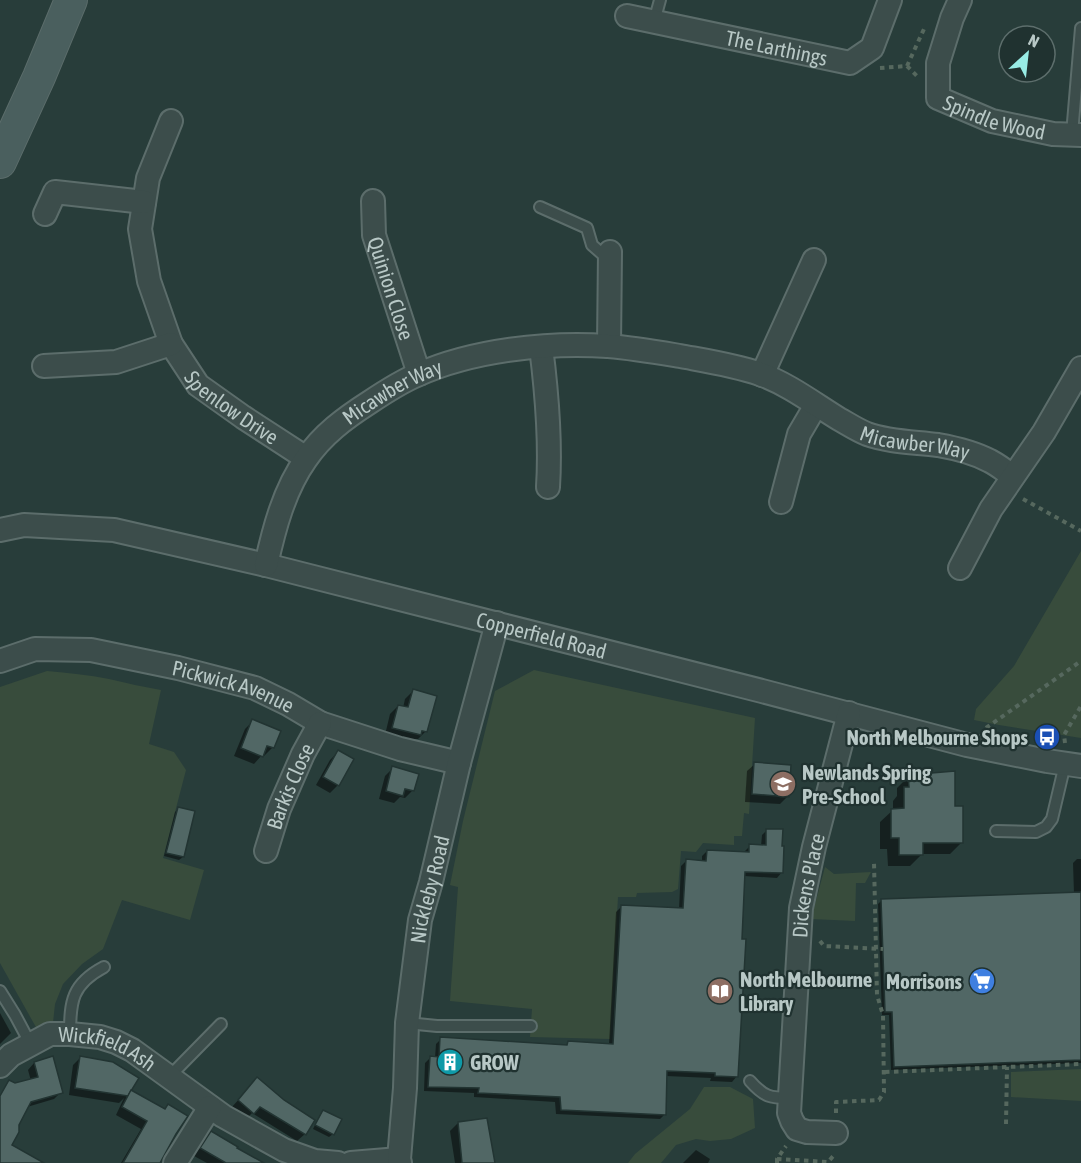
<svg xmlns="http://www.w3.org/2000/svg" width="1081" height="1163" font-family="'Asap Condensed',sans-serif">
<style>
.green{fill:#384c3c}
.shadow{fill:#0007}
.building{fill:#516765;stroke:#223432;stroke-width:1.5}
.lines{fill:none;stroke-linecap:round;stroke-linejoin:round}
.lane-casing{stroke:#5c6d6b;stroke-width:14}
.street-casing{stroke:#5c6d6b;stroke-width:26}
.secondary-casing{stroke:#5c6d6b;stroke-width:34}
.path{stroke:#56685e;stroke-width:4;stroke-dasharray:4.5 4.5;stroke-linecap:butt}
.lane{stroke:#3c4d4b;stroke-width:10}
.street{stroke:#3c4d4b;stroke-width:22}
.secondary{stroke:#4a5f5e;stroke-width:32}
.labels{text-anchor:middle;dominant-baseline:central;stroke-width:4.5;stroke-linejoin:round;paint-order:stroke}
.street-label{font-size:21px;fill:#b8c8c6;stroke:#203230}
.poi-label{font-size:21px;font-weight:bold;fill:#b8c8c6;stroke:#203230;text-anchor:start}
</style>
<rect width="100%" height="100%" fill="#283d3a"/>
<g class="green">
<path d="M1081,551v187l-82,-13 -25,-5 2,-11 38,-43z"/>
<path d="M534,670l221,48 -6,96 -5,-1 -2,23h-8v9l-31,-2 -7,9 -15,-1 -3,38 -6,3 -35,1 -1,4h-18l-8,142 -80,-2 2,-28 -82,-8 8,-114 -8,-2 13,-64 32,-130z"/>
<path d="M47,671c21,2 42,4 62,8 18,4 34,8 52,11l-12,54 25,8 12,18 -23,88 41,12 -14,50 -68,-20 -19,49 -21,15 -19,20 -8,20 -2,19 -16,6 -37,-66v-276z"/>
<path d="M825,867l9,7 37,-2 -6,11h-9l-1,38 -44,-2z"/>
<path d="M1081,1069v32l-70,-4v-25z"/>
<path d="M704,1087h26l23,12 2,29 -24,11 -21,2 -14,-2 -20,6 -15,18h-33l7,-9 55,-45z"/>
</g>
<g class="shadow">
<path d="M413,691l13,40 -8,8h-3l-4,3 -26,-7 5,-21 8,-8 5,2 2,-9z"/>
<path d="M253,721l26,11 -7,16 -8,8 -2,-1 -8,9 -20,-8 11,-27z"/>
<path d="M338,752v33l-8,8 -14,-8 14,-25z"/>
<path d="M755,764l33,32 -8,8 -35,-2 2,-31z"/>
<path d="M393,768l20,22 -8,8 -5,-1 -6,6 -15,-4 6,-23z"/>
<path d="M909,776l53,66 -12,12h-28l-12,12h-22l-1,-17h-7v-27l13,-12v-9l4,-5v-8z"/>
<path d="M178,809l5,48 -4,3 -15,-4 11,-44z"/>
<path d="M767,830l15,42 -5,6 -33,-2 -7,200 -5,6 -22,-1 1,-3 -45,-2 -1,38 -5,5 -104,-5 -1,-12 -81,-5v-4l-50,-2 1,-28 5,-5h5l1,-14 5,-5 124,8 3,-4 41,2 7,-133 6,-6 57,4 2,-44 5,-5 16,1v-6l5,-5 37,2 1,-2 5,-5h11l1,-11z"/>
<path d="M1077,859h4v204l-190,7 -2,-55h-7l-4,-111 3,-3 193,-7 -1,-31z"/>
<path d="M0,1013l11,20 -11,11z"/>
<path d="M80,1058l57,20 -11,18 1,1 5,-5 32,18 -6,53h-37l20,-34 -25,-14 8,-17 -5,5 -50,-8 4,-30z"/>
<path d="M34,1063l27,29 -7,7 -27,8 -17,38 31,18h-41v-68l5,-5 26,-9 -3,-11z"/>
<path d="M250,1087l33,14 22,33 -8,7 -45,-28 -7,7 -14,-12z"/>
<path d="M323,1112l10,22 -4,3 -16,-8 7,-14z"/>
<path d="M458,1123l35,40h-38l-5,-32z"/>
<path d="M211,1133l50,30h-54l-13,-7 10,-16z"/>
<path d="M696,1150l14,9 -2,4h-25z"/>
</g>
<g class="building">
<path d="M413,689l24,7 -10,36 -5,-1 -1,4 -29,-7 6,-23 10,2z"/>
<path d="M252,719l29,12 -7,17 -7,-2 -4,11 -22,-9z"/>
<path d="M338,750l16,9 -15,27 -16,-9z"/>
<path d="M754,762l37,3 -2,32 -37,-3z"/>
<path d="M392,766l27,8 -5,17 -9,-2 -2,7 -17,-5z"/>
<path d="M955,771v35h8v37h-40v12h-24v-17h-8v-29l13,-1v-21h5l-1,-12z"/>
<path d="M178,807l17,4 -11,46 -18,-4z"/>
<path d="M766,829h17l-1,17h2l-1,27 -38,-1 -3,67h4l-8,138 -23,-1v-3l-48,-2 -1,44 -105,-5 -1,-13 -82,-4 1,-5 -51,-1 2,-31 9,1 1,-20 127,8 1,-4 45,3 8,-139 62,3 3,-49 20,2 1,-11 42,2v-8l17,1z"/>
<path d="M1081,892v168l-187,7 -2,-55h-7l-4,-113z"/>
<path d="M53,1056l10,37 -32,9 -12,23v7l-7,13 32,18h-44v-67l9,-16 6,3 23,-6 -4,-15z"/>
<path d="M80,1056l33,6 26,16 -11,18 -53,-8z"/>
<path d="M257,1077l27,23 31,20 -9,15 -46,-28 -6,7 -16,-14z"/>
<path d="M131,1090l34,19 3,-5 20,12 -12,18 -16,29h-37l24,-42 -25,-14z"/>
<path d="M323,1110l19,9 -8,16 -19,-10z"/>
<path d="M487,1118l8,45h-33l-4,-41z"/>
<path d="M211,1131l27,16 -1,1 27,15h-38l-26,-15z"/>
</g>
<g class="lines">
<defs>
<g id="lane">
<path d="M654,22l6,-22"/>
<path d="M1072,134l9,-106"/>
<path d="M540,207l47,21 5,17 16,14"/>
<path d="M996,831l40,1 10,-5 6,-8 13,-55"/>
<path d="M0,991l15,24 16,30"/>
<path d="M407,1023l30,3h94"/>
<path d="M70,1034c0,-33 2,-50 34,-67"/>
<path d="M169,1077l52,-53"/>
<path d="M750,1081c14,16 20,17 40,17"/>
</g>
<g id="street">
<path id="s1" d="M960,0l-8,18 -14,45v35l54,23 61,13 28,1"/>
<path id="s2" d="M627,16l223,47 22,-15 18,-48"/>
<path id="s3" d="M171,121l-23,57 -8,51 9,52 22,63 27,41 45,32 63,41"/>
<path id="s4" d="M373,201l1,34 45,139"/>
<path d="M45,214l10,-22 89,10"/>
<path d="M609,346l1,-94"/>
<path d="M541,347c6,47 10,93 7,140"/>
<path d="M44,366l72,-4 55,-18"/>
<path d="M762,375l52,-115"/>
<path d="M781,502l18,-68 17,-29"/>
<path id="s5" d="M0,530l24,-5 90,5 152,35 496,126 205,54 80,16 34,5"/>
<path id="s6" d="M266,565c8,-36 18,-75 40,-106 16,-24 39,-41 64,-57 15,-10 30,-20 47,-27 56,-25 130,-33 191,-29 25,2 48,6 72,10 27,5 54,9 80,18 28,10 53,29 79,45 9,5 18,11 28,15 22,8 48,8 71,11 17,3 37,8 52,16 8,4 15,10 23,15"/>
<path d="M960,568l31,-59 53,-77 37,-64"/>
<path id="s7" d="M0,661l35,-12 56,1 87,18 77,20 33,16 32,19 80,26 59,14"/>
<path id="s8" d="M266,851l13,-42 24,-55 17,-31"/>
<path id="s9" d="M0,1066l11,-11 39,-21h20l30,3 16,5 16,8 91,66 61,34 31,11 23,2"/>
<path id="s10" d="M836,1133l-29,-1 -10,-3 -5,-8 -3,-8 12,-205 13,-61 35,-134"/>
<path d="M175,1163l35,-56"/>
<path d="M351,1163l48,-4"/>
<path id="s11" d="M400,1163l-1,-4 6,-71 2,-65 13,-103 11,-38 28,-119 38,-140"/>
</g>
<path id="secondary" d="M0,162l39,-85 32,-77"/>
</defs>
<use href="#lane" class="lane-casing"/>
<use href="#street" class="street-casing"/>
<use href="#secondary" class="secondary-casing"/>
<g class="path">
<path d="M907,66l10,10"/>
<path d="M880,68l27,-2 17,-37"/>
<path d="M1023,499l58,32"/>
<path d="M986,728l95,-67"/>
<path d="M1065,743l-1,-8 17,-29"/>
<path d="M820,941l4,5 59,3"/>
<path d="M885,1072l196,-8"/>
<path d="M836,1113v-11l43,-2 5,-8 -1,-77 -6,-20 -3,-133"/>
<path d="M1006,1124l1,-57"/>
<path d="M777,1159l51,3 7,-8"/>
<path d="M777,1163v-4l9,-13"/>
</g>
<use href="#lane" class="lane"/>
<use href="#street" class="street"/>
<use href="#secondary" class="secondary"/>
</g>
<defs>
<symbol id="bus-disc" viewBox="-11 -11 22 22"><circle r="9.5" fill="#1a4fb4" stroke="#203230"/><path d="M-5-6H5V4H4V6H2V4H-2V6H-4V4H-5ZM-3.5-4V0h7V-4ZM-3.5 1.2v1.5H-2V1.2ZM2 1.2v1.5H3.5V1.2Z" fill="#fff"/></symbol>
<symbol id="school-disc" viewBox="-11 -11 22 22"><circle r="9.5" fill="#8d6e63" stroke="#203230"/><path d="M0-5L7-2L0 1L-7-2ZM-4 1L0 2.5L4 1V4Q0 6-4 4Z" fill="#fff"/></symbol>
<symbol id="supermarket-disc" viewBox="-11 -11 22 22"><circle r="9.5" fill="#3f7fe0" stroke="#203230"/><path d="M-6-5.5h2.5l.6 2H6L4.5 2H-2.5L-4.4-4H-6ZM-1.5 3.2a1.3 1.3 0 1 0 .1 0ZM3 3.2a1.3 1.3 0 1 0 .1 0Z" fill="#fff"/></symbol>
<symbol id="library-disc" viewBox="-11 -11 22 22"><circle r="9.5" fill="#8d6e63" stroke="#203230"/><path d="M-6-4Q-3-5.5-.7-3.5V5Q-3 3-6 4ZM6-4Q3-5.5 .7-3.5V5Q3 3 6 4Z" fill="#fff"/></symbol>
<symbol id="building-disc" viewBox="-11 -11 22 22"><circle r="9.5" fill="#0f9aa8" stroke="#203230"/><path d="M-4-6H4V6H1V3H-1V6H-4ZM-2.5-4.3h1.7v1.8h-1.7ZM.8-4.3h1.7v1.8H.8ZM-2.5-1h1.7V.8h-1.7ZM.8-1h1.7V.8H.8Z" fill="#fff"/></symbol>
</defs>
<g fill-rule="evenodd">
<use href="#bus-disc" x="1032" y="722" width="30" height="30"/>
<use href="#school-disc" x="768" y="769" width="30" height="30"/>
<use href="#supermarket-disc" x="967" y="966" width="30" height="30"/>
<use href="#library-disc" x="705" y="976" width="30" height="30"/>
<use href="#building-disc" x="435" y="1047" width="30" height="30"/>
</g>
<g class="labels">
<g class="street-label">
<text stroke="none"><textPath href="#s2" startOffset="153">The Larthings</textPath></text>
<text stroke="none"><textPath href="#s1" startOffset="162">Spindle Wood</textPath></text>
<text stroke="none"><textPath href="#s4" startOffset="90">Quinion Close</textPath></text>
<text stroke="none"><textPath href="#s6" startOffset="225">Micawber Way</textPath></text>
<text stroke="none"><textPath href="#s3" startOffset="322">Spenlow Drive</textPath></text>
<text stroke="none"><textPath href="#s6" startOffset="776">Micawber Way</textPath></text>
<text stroke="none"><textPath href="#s5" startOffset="555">Copperfield Road</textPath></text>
<text stroke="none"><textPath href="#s7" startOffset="240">Pickwick Avenue</textPath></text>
<text stroke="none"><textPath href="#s8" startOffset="69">Barkis Close</textPath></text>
<text stroke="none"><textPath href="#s10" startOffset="286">Dickens Place</textPath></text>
<text stroke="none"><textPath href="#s11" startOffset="276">Nickleby Road</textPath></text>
<text stroke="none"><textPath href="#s9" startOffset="120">Wickfield Ash</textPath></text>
</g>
<g class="poi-label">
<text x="1028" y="737" text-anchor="end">North Melbourne Shops</text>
<text x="802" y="772">Newlands Spring<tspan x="802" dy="24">Pre-School</tspan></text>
<text x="740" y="979">North Melbourne<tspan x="740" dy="24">Library</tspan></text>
<text x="962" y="981" text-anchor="end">Morrisons</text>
<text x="470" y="1062">GROW</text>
</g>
</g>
<g transform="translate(1027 54) rotate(27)"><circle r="28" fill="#203230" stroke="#5d6e6c" stroke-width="1.5"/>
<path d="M0-4.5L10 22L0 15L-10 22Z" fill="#98ece5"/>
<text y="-9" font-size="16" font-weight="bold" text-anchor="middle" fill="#b8c8c6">N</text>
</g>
</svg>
